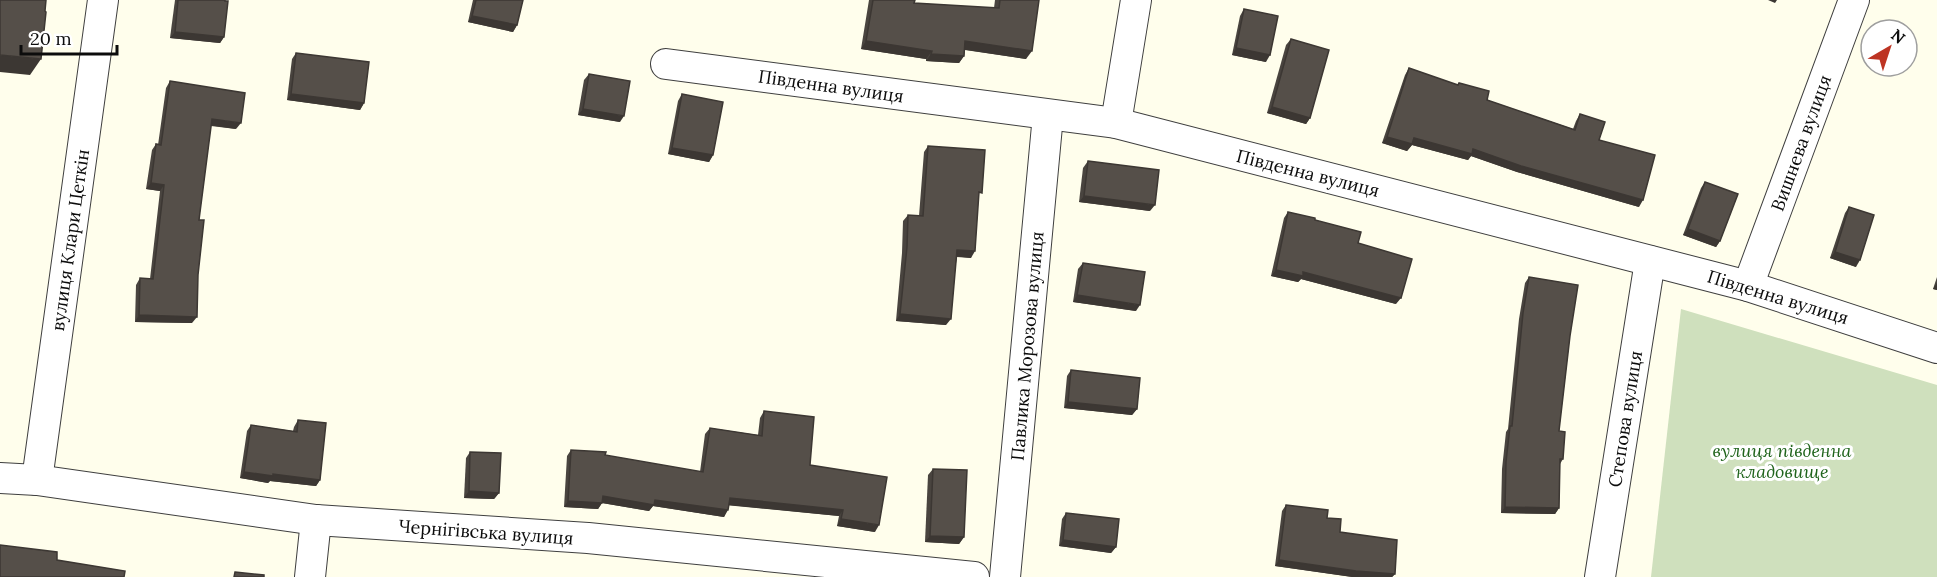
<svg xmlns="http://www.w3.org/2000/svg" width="1937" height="577" font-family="Lora,serif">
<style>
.cemetery{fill:#cfe0bd}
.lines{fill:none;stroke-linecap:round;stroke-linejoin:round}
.minor-casing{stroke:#3f3f3f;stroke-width:32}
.minor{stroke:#fff;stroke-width:30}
.wall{fill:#49443f}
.shaded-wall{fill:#3c3733}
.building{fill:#554f49;stroke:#3c3733;stroke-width:1.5}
.labels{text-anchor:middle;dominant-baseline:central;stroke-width:6;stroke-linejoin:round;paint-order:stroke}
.street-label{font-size:18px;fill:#0c0c0c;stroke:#fff}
.park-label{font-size:18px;font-style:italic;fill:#20641c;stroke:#fff}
</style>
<rect width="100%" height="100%" fill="#fffeec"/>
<path class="cemetery" d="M1681,309l256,76v192h-286z"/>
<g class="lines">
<defs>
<g id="minor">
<path d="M666,64l450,59 632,163 189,62"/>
<path d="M1116,123l20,-123"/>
<path d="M1748,286l106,-286"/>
<path d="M0,478l37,2 279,40 272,18 386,39"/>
<path d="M37,480l66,-480"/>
<path d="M310,577l6,-57"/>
<path d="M1005,577l43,-462"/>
<path d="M1600,577l50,-316"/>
</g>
</defs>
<use href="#minor" class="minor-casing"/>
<use href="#minor" class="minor"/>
</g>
<g class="wall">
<path d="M175,0h50l-1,37 -4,6 -50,-5z"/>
<path d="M473,0h50l-6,25 -4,7 -45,-10z"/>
<path d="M869,0h46l-1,3 80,5 1,-8h44l-13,59 -61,-9 -1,6 -5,7 -33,-2v-2l-65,-10z"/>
<path d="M1244,9l22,53 -34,-7 8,-39z"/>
<path d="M1291,39l19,79 -4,6 -39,-11 19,-68z"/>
<path d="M296,53l68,50 -4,7 -73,-10 5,-41z"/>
<path d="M1409,68l48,17 2,-2 28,17 86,29 3,-8 4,-7 19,26 40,67 -122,-35 -46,-16 -3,4 -56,-15 -5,6 -25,-8 23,-68z"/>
<path d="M589,74l31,48 -42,-7 6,-35z"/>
<path d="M170,81l66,48 -25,-3 -12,94 -7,103 -57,-1 1,-37 4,-7 10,1 10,-88 -14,-2 6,-39 4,-6 2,1 8,-57z"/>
<path d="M682,94l31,61 -4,7 -41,-8 10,-53z"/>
<path d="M928,146l51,50 -8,62 -14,-1 -11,68 -50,-4 6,-68 1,-32 5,-6 11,1 5,-64z"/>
<path d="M1088,161l62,50 -71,-9 4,-34z"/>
<path d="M1705,182l15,59 -4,6 -33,-12 18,-47z"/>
<path d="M1849,207l7,60 -26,-9 15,-45z"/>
<path d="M1288,212l27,8 43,23 38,61 -95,-25 -3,3 -27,-6 13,-58z"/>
<path d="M1083,263l53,48 -63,-9 5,-33z"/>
<path d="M1529,277l41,59 -11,95 4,28 -3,5 -1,44 -4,6 -54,-1 1,-44 4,-37 2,-3 11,-110 6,-36z"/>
<path d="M1937,277v13l-4,-1z"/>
<path d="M1071,370l66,39 -5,6 -68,-7 3,-32z"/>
<path d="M764,411l46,54 65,67 -38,-6 2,-10 -110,-11 -5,12 -71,-11 -4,5 -47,-8 -4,6 -34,-2 3,-51 4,-6 129,22 5,-38 5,-6 48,7 2,-17z"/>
<path d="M298,420l22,60 -4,6 -46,-5 -2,2 -28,-5 7,-47 4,-6 42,6 1,-4z"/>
<path d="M470,452l29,41 -5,6 -30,-1 2,-40z"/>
<path d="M933,469l31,68 -5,7 -34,-2 3,-67z"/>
<path d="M1286,505l41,13 13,14 55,42 -3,3h-39l-78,-11 7,-55z"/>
<path d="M1066,513l50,34 -5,6 -52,-7 3,-27z"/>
</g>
<g class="shaded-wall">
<path d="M1768,0h9l-2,3z"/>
<path d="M472,16l45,9 -4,7 -45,-10z"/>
<path d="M175,32l49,5 -4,6 -50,-5z"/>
<path d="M866,41l66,10 -6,8 -65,-10z"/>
<path d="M965,41l67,10 -6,8 -66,-10z"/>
<path d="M1236,48l34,7 -4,7 -34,-7z"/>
<path d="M931,54l33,2 -5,7 -33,-2z"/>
<path d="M0,55l41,4 -11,16 -30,-3z"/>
<path d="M291,94l73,9 -4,7 -73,-10z"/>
<path d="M1272,107l38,11 -4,6 -39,-11z"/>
<path d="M583,109l41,7 -4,6 -42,-7z"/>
<path d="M212,119l29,4 -5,6 -28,-4z"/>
<path d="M1387,137l27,1 59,11 170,51 -4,7 -122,-35 -46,-16 -3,4 -56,-15 -5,6 -25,-8z"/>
<path d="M672,148l41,7 -4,7 -41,-8z"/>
<path d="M151,183l13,2 -4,6 -14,-2z"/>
<path d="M1084,196l71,9 -5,6 -71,-9z"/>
<path d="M1688,229l32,12 -4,6 -33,-12z"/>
<path d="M957,250l18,1 -4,7 -18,-2z"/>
<path d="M1835,252l25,8 -4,7 -26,-9z"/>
<path d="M1276,270l27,2 98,26 -5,6 -95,-25 -3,3 -27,-6z"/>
<path d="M1937,283v7l-4,-1z"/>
<path d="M1077,295l63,10 -4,6 -63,-9z"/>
<path d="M900,314l51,5 -5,6 -50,-4z"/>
<path d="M139,315l58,2 -5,6 -57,-1z"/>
<path d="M1068,402l69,7 -5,6 -68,-7z"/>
<path d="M244,472l29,2 47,6 -4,6 -46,-5 -2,2 -28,-5z"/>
<path d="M469,491l30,2 -5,6 -30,-1z"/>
<path d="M603,496l52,4 73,10 -4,7 -71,-11 -4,5 -47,-8 -4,6 -34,-2 4,-6z"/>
<path d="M730,498l113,12 -4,6 -114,-11z"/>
<path d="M1505,507l54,1 -4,6 -54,-1z"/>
<path d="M841,519l38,6 -4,7 -38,-6z"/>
<path d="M930,536l34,1 -5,7 -34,-2z"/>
<path d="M1063,540l53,7 -5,6 -52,-7z"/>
<path d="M1279,560l116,14 -3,3h-40l-77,-11z"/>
</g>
<g class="building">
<path d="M0,0h46l-1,11 1,1 -5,47 -41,-4z"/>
<path d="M178,0h47v1h3l-4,36 -49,-5z"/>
<path d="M476,0h47l-6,25 -45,-9z"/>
<path d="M873,0h42l-1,3 85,5 1,-8h39l-7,51 -67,-10 -1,15 -33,-2 1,-3 -66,-10z"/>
<path d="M1244,9l34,7 -8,39 -34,-7z"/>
<path d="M1291,39l38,11 -19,68 -38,-11z"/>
<path d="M296,53l73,9 -5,41 -73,-9z"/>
<path d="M1409,68l49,17 1,-2 30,8 -2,9 88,30 5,-16 25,8 -6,18 56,15 -12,45 -122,-34 -48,-17 -1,5 -58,-16 -2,6 -25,-7z"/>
<path d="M589,74l41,7 -6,35 -41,-7z"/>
<path d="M170,81l75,12 -4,30 -29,-4 -13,101h5l-6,55 -1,42 -58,-2 1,-37 13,1 11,-94 -13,-2 5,-39 5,1z"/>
<path d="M682,94l41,8 -10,53 -41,-7z"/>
<path d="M928,146l57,4 -3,43 -3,-1 -4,59 -18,-1 -6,69 -51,-5 7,-67 1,-32 15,1z"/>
<path d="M1088,161l71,9 -4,35 -71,-9z"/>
<path d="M1705,182l33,12 -18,47 -32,-12z"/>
<path d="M1849,207l25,8 -14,45 -25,-8z"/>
<path d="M1288,212l27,6v2l46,12 -3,11 54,16 -11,39 -98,-26v4l-27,-6z"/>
<path d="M1083,263l62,9 -5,33 -63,-10z"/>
<path d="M1529,277l49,8 -8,51 -11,95 6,1 -2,27h-3l-1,49 -54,-1 1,-45 4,-36h2l11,-113z"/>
<path d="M1071,370l69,8 -3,31 -69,-7z"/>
<path d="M764,411l50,6 -4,48 77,12 -8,48 -38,-6 2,-9 -113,-12 -2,12 -73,-10 -1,5 -51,-9 -1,7 -34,-2 3,-51 35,2 -1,3 98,17 7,-44 52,8z"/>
<path d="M298,420l28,3 -6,57 -47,-6v2l-29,-4 7,-47 46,7z"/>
<path d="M470,452l31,1 -2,40 -30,-2z"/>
<path d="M933,469l34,1 -3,67 -34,-1z"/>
<path d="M1286,505l42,5 -1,8 14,1 -1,13 57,8 -2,34 -39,-3 -77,-11z"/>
<path d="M1066,513l53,6 -3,28 -53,-7z"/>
<path d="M0,545l57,7v8l68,11 -1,6h-124z"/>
<path d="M235,572l29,3v2h-30z"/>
</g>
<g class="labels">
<g class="street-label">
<text transform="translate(831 86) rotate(8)">Південна вулиця</text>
<text transform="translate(1801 143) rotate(-70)">Вишнева вулиця</text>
<text transform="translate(1308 173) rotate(14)">Південна вулиця</text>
<text transform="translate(70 240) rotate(-82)">вулиця Клари Цеткін</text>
<text transform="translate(1778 297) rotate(17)">Південна вулиця</text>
<text transform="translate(1027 346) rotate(-85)">Павлика Морозова вулиця</text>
<text transform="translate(1625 419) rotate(-81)">Степова вулиця</text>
<text transform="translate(486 532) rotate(4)">Чернігівська вулиця</text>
</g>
<g class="park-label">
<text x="1782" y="450">вулиця південна<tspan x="1782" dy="21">кладовище</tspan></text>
</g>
</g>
<g transform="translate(1889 48) rotate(39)"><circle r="28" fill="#ffffff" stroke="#9e9e9e" stroke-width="1.5"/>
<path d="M0-4.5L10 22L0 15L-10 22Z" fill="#bd3423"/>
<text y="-9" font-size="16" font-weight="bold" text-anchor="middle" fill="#0c0c0c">N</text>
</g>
<path d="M21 45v9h96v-9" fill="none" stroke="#0c0c0c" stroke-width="3"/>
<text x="30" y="45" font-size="18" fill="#0c0c0c" stroke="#ffffff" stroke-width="4.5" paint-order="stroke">20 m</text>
</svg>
